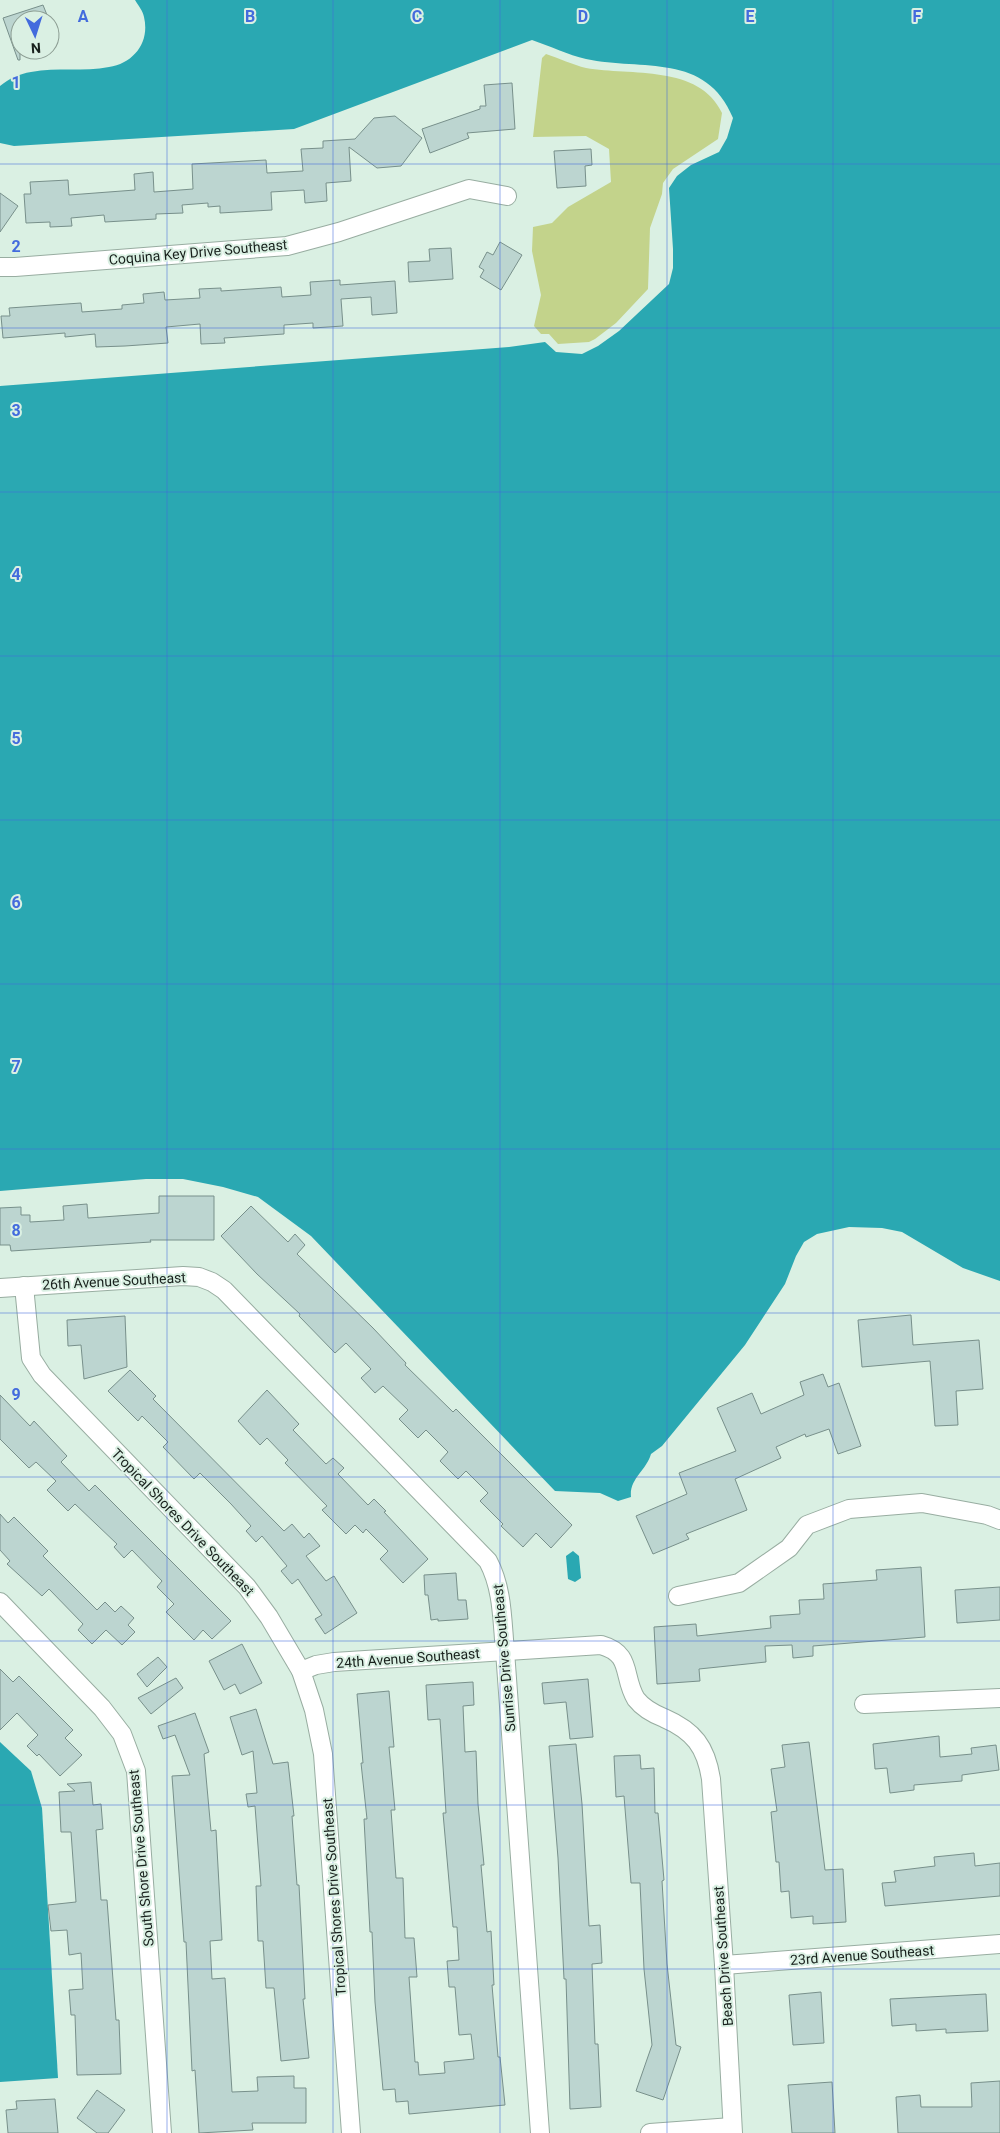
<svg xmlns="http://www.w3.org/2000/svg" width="1000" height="2133" font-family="Roboto,sans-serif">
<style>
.green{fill:#c3d38b}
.water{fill:#2aa8b2}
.building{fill:#bcd5d0;stroke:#78908b}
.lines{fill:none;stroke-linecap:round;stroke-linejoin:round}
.street-casing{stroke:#98ada1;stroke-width:20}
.street{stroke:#fff;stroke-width:18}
.grid{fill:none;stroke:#436bdd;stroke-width:1;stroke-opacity:0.55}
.labels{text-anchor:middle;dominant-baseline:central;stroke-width:4;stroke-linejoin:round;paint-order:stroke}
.street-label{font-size:14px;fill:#18201c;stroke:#daf0e3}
.grid-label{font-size:16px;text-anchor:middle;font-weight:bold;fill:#436bdd;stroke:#daf0e3;stroke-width:4;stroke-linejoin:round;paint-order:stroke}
</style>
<rect width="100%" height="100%" fill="#daf0e3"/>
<path class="green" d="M546,54c13,4 27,11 40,14 45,8 113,-4 136,45l-4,26 -45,30 -10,14 -1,11 -12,34 -2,61 -32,34 -21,16 -6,3 -31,2 -9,-10h-8l-7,-8 7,-31 -9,-44 1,-24 19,-4 16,-16 43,-25 -2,-33 -23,-13 -53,1 9,-79z"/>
<g class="water">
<path d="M135,0h865v1281l-37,-13 -61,-36 -20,-4 -33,-1 -32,7 -13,8 -8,14 -11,28 -40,61 -83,101 -11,8c-5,17 -22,25 -20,43l-13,4 -18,-8 -45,-2 -244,-255 -53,-39 -35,-10 -40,-8h-37l-146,12v-805l509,-39 36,-5 11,10 26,2 16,-8 21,-15 50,-47 4,-16v-19l-4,-61 8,-12 14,-11 28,-13 8,-14 6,-20c-27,-66 -90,-47 -147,-59 -18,-4 -36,-13 -54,-19l-238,89 -280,17 -14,-3v-57c10,-8 19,-12 31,-14 26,-5 53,0 78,-5 25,-4 41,-25 35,-50 -1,-6 -6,-12 -9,-17z"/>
<path d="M573,1551l6,5 2,22 -6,4 -7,-3 -2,-23z"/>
<path d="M0,1742l31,29 11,37 16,270 -58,4z"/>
</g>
<g class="building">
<path d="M43,5l6,15h-29v40h-2l-15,-42z"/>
<path d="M512,83l3,46 -48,4 2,5 -39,15 -8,-24 58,-20v-3h6l-2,-21z"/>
<path d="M395,116l27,22 -21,28 -24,2 -28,-21 2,34 -25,2 1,18 -22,2 -1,-13 -33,2 1,18 -52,3v-7l-12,1v-4l-26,2 1,8 -27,1v5l-51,3 -1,-7 -33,3 1,8 -22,1v-5l-24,1 -2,-29h7l-1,-12 38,-2 1,15 66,-5 -1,-16 19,-2 1,20 39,-3 -1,-25 74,-4 1,13 36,-2 -2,-22 22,-1v-7l32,-2 19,-21z"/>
<path d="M591,149l1,16 -7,1 1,20 -29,2 -3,-37z"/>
<path d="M0,193l18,13 -18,26z"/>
<path d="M500,242l22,13 -21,35 -21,-13 4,-7 -5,-3 8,-15 6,3z"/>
<path d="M451,248l2,31 -44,3 -1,-20 22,-1 -1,-12z"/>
<path d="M340,280v5l55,-4 2,32 -25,2 -1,-18 -30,2 2,27 -30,2v-5l-29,2v9l-60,4 1,5 -24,1 -1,-20 -34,3 2,16 -43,3 -29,1 -1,-13 -30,3v-4l-62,5 -2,-22h9l-1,-8 72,-5 1,9 40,-3v-4l22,-2 -1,-9 21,-2 1,8 35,-2 -1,-9 22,-1v3l60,-4 1,10 29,-2 -1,-13z"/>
<path d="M159,1196h55v44h-64l1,2 -140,9 -1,-6h-10v-37l21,-1v8h9v7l34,-2 -1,-14 24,-2 1,14 71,-5z"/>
<path d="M251,1206l37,36 7,-8 10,11 -8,9 76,74 33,35 -1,2 48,47 3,-3 116,116 -21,23 -15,-15 -13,14 -22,-21 2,-2 -23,-23 8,-8 -22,-22 -8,8 -18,-18 8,-9 -22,-22 -8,8 -19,-19 9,-9 -25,-24 -8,7 -14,-15 10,-9 -25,-26 -11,10 -36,-37 1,-2 -43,-40 -36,-38z"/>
<path d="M911,1315l2,30 66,-5 4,49 -27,2 2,34 -23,1 -5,-65 -68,6 -4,-47z"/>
<path d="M125,1316l2,51 -43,12 -3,-34 -13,1 -1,-26z"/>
<path d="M130,1370l26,26 -3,3 131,132 8,-7 12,14 5,-5 11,13 -14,10 20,25 8,-5 23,37 -32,21 -10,-15 7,-4 -24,-36 -6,5 -11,-13 6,-5 -25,-30 -6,6 -10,-11 5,-5 -20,-22 -31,-31 -6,6 -31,-32 5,-5 -26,-26 -4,5 -30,-30z"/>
<path d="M823,1374l5,13 11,-4 22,63 -23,8 -9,-25 -23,8 -1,-3 -29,13 5,11 -46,21 12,31 -61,24 3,5 -36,15 -17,-38 51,-22 -8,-21 57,-22 -19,-43 35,-15 9,21 43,-19 -4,-13z"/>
<path d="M267,1390l32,34 -6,6 33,34 7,-6 11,10 -6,6 30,31 6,-6 12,12 -2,1 44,47 -25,24 -23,-24 8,-8 -22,-22 -3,4 -8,-8 -9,9 -24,-24 5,-4 -42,-43 3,-3 -21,-22 -7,7 -22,-24z"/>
<path d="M0,1395l30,31 4,-5 33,35 -6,6 28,29 6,-6 136,136 -19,18 -9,-9 -9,10 -28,-28 8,-8 -17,-17 5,-6 -30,-31 -8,8 -10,-11 3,-3 -42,-40 -7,7 -21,-21 9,-9 -20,-19 -7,6 -29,-29z"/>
<path d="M0,1514l8,9 6,-6 34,34 -5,5 54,54 8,-8 10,10 6,-6 13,12 -6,7 7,7 -13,13 -16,-15 -14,14 -14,-14 5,-6 -34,-35 -7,7 -35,-32 3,-3 -10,-11z"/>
<path d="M921,1567l4,70 -112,9v10l-20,2 -1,-13 -27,1 1,16 -67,7 1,12 -43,3 -3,-57 42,-3 1,12 74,-8 -1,-12 30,-2 -1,-14 25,-1 -1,-15 54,-4 -1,-10z"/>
<path d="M456,1573l2,27h8l2,19 -30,2v-2l-7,1 -3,-25h-3l-1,-20z"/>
<path d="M1000,1587v33l-43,3 -2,-33z"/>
<path d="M242,1644l20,39 -22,11 -5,-10 -11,6 -15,-29z"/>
<path d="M158,1657l9,10 -20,20 -10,-13z"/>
<path d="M0,1669l13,13 6,-6 54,54 -8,8 17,17 -22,21 -21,-22 -2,2 -10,-10 11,-11 -21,-22 -17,17z"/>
<path d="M176,1678l7,10 -32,26 -13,-16z"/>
<path d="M588,1679l5,58 -23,2 -4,-37 -22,2 -2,-21z"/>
<path d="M473,1682l1,23 -11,1 2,46 11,-1 2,53 6,61h-3l6,67 4,-1 3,54h-2l6,72h2l5,48 -96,9 -1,-13 -12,1 -1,-13 -12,1 -8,-88 -3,-70h-2l-6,-113h3l-6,-56h2l-6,-69 32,-3 5,56h-5l6,63h-4l5,68h7l2,60h9l3,39h-8l6,85h3l1,13 26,-2 -1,-11 30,-3 -3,-25 -12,1 -4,-48h-6l-2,-26 12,-1 -2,-33h-4l-10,-114h3l-6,-94 -12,1 -2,-35z"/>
<path d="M256,1709l17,55 15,-2 6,54h-2l5,69h2l6,114h-2l6,59 -28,3 -7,-73h-8l-3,-47h-5l-2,-55h5l-6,-80 -7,1 -2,-13 11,-1 -4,-42 -11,4 -12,-38z"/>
<path d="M195,1713l14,39 -5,2 7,77 5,-1 6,110 -12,1 2,38 13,-1 7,114 26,-1 -1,-14 37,-1v12h12v35h-54l1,7 -54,3 -4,-63 -3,1 -6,-129h-2l-12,-166 18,-1 -15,-40 -12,4 -5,-13z"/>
<path d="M939,1736l1,21 32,-3 -1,-6 25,-3 3,25 -37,5v6l-48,4v5l-24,3 -3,-25 -12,1 -2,-25z"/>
<path d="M809,1742l16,128 18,-1 3,53 -33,2v-8l-22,2 -2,-27 -8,1 -2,-30h-3l-5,-50 6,-1 -6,-42 14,-2 -3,-22z"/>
<path d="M576,1744l6,60 7,122 11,-1 2,38 -10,1 3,80h3l3,63 -31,2 -4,-130h-2l-6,-121 -9,-112z"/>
<path d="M640,1755l1,14 13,-1 1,45h3l6,67 -2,1 5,83 9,81 5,2 -18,53 -27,-9 16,-46 -8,-76 -4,-86h-9l-7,-87 -8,1 -2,-41z"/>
<path d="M91,1782l2,23 8,-1 2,25 -7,1 5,70h6l9,120h3l2,54 -44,1 -2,-60h-4l-2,-25 14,-1 -2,-36 -12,2 -2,-25 -16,1 -3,-26 28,-3 -5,-70h-10l-2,-40 16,-1 -8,-7z"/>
<path d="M974,1853l1,13 25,-3v33l-115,10 -3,-23 14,-1 -2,-11 41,-5 -1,-9z"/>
<path d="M821,1992l3,51 -31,2 -4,-50z"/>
<path d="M986,1994l2,37 -42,2v-4l-30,2v-7l-24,2 -2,-27z"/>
<path d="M1000,2081v52h-102l-2,-36 24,-2 1,12h51l-1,-24z"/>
<path d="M832,2082l3,51h-43l-4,-48z"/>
<path d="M97,2090l28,20 -17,23h-11l-20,-15z"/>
<path d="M55,2099l3,34h-50l-2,-23 11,-1 -1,-8z"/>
</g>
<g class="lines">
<defs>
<g id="street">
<path d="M0,267h15l272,-21 52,-14 130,-43 38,7"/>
<path d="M24,1286l7,72 11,17 205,212 22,30 32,54 13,39 9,44 28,379"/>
<path d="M0,1288l183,-12 16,1 13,5 12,8 264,271c15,28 14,60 17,90l35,482"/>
<path d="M678,1596l61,-13 50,-35 18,-23 42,-16 73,-6 65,12 13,5"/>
<path d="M0,1602l102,106 20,26 14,37 26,362"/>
<path d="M301,1671l15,-6 18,-3 267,-17c32,9 21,31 35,54 7,9 18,15 28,19 30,13 42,29 47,61l13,186 9,168"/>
<path d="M864,1704l136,-6"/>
<path d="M724,1965l276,-21"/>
<path d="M650,2133l82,-6"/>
</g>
</defs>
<use href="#street" class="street-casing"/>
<use href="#street" class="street"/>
</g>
<path class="grid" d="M167,0v2133M333,0v2133M500,0v2133M667,0v2133M833,0v2133M0,164h1000M0,328h1000M0,492h1000M0,656h1000M0,820h1000M0,984h1000M0,1149h1000M0,1313h1000M0,1477h1000M0,1641h1000M0,1805h1000M0,1969h1000"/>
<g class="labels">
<g class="street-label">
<text transform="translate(198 252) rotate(-5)">Coquina Key Drive Southeast</text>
<text transform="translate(114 1281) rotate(-3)">26th Avenue Southeast</text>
<text transform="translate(183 1522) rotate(46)">Tropical Shores Drive Southeast</text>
<text transform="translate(408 1658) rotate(-4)">24th Avenue Southeast</text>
<text transform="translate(504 1658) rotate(-95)">Sunrise Drive Southeast</text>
<text transform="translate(141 1858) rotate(-95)">South Shore Drive Southeast</text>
<text transform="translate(334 1897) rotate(-94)">Tropical Shores Drive Southeast</text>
<text transform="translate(862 1955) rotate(-4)">23rd Avenue Southeast</text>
<text transform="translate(723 1956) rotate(-94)">Beach Drive Southeast</text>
</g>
</g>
<g class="grid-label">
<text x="83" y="22">A</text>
<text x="250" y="22">B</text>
<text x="417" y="22">C</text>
<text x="583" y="22">D</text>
<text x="750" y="22">E</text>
<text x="917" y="22">F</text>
<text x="16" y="88">1</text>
<text x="16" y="252">2</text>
<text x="16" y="416">3</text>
<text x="16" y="580">4</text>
<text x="16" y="744">5</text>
<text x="16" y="908">6</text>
<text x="16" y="1072">7</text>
<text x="16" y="1236">8</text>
<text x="16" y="1400">9</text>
</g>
<g transform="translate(35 35) rotate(176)"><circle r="24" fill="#daf0e3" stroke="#8c9d93"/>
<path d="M0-4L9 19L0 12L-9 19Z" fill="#436bdd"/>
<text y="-8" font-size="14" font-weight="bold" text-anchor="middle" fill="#18201c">N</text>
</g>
</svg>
